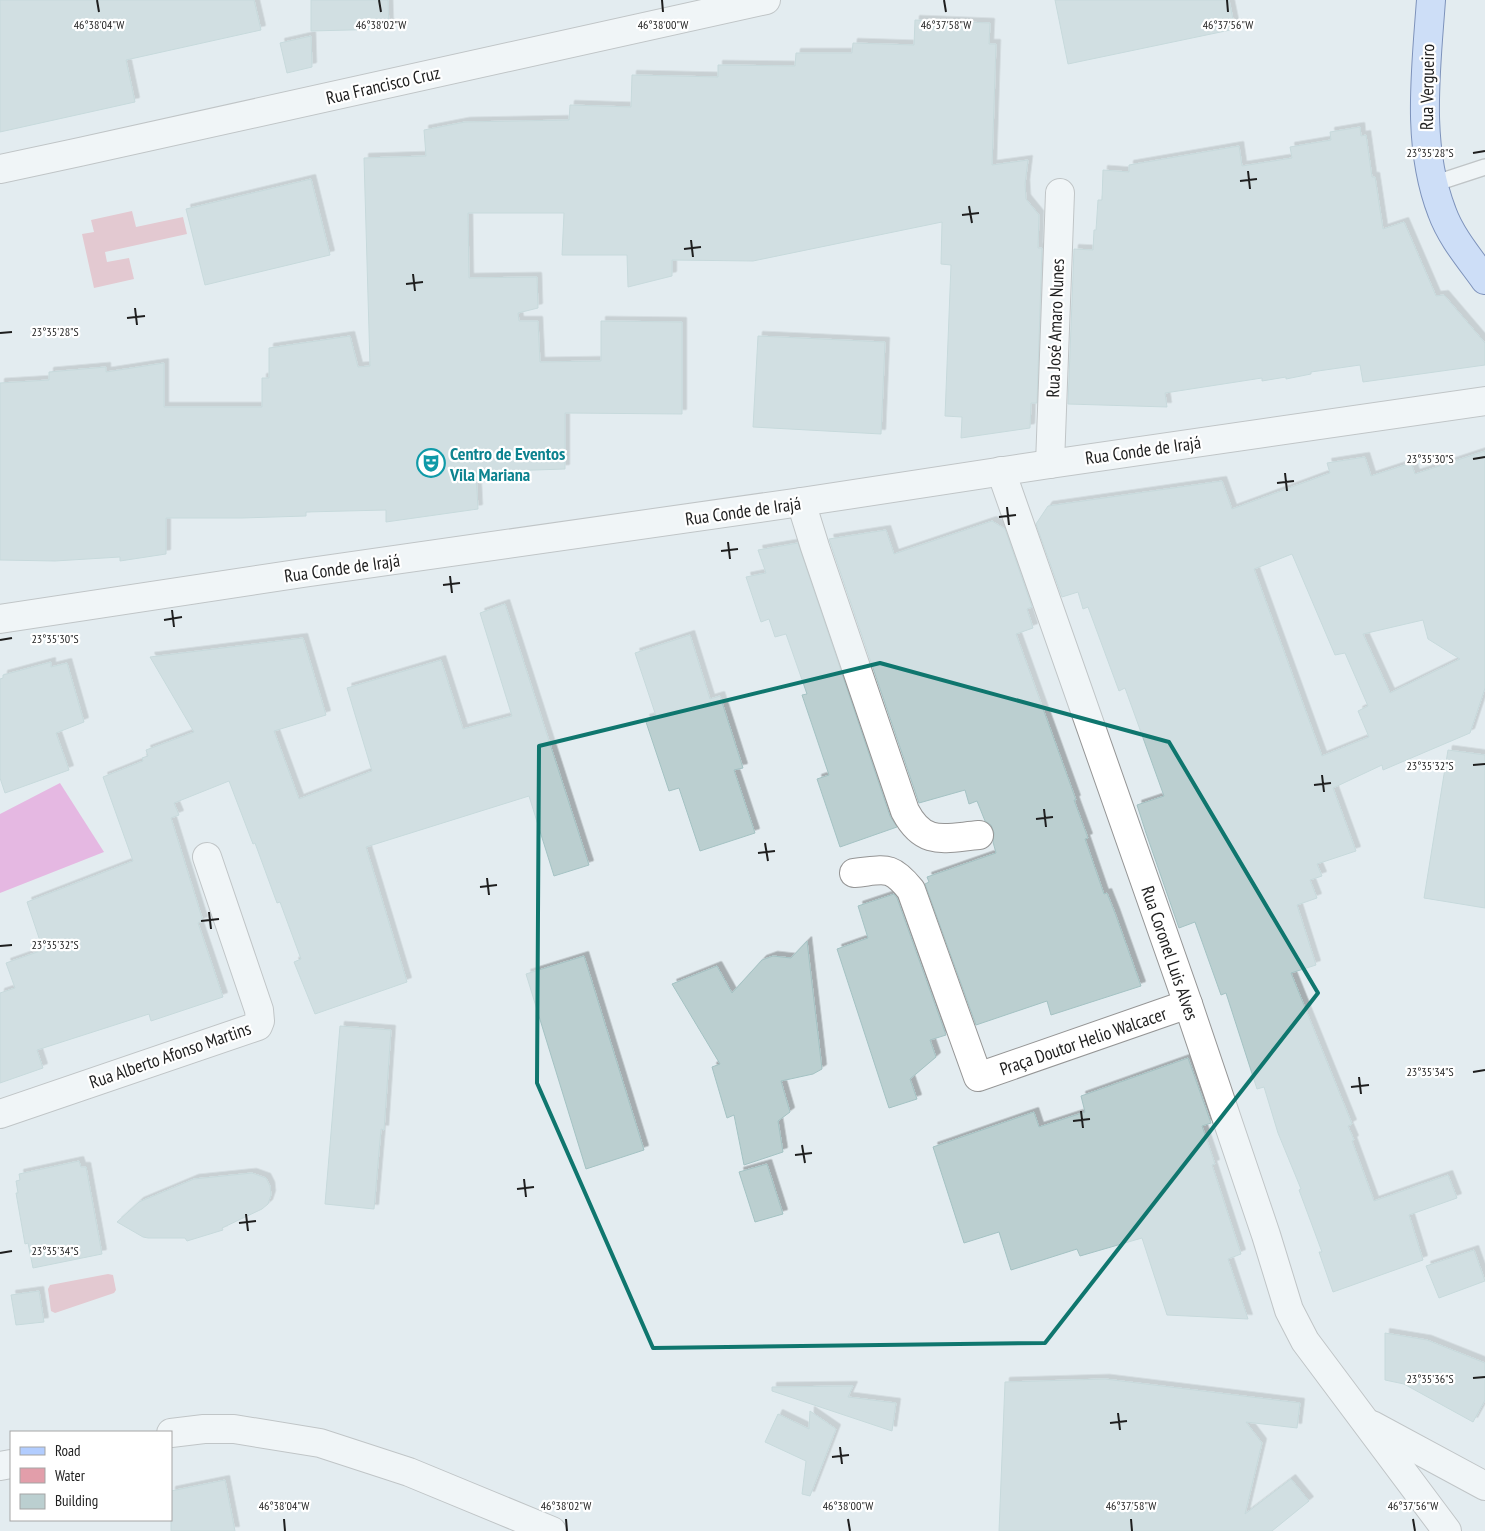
<svg xmlns="http://www.w3.org/2000/svg" width="1485" height="1531" font-family="'PT Sans Narrow',sans-serif">
<style>
.pitch{fill:#e779d0}
.water{fill:#e29eaa}
.building{fill:#bbcfd0;stroke:#a4c2c3;fill-rule:evenodd;filter:url(#shadow)}
.lines{fill:none;stroke-linecap:round;stroke-linejoin:round}
.service-casing{stroke:#959595;stroke-width:18}
.minor-casing{stroke:#959595;stroke-width:30}
.tertiary-casing{stroke:#959595;stroke-width:30}
.secondary-casing{stroke:#00247a;stroke-width:30}
.service{stroke:#fff;stroke-width:15}
.minor{stroke:#fff;stroke-width:28}
.tertiary{stroke:#fff;stroke-width:28}
.secondary{stroke:#b2cdff;stroke-width:28}
.marked{fill:none;stroke:#0f766e;stroke-width:4;stroke-linejoin:round}
.ticks{fill:none;stroke:#1e1e1e;stroke-width:2}
.labels{text-anchor:middle;dominant-baseline:central;stroke-width:4.5;stroke-linejoin:round;paint-order:stroke}
.street-label{font-size:18px;fill:#1e1e1e;stroke:#fff}
.culture-label{font-size:18px;font-weight:bold;fill:#0d838f;stroke:#fff;text-anchor:start}
.ticks-label{font-size:12px;text-anchor:middle;fill:#1e1e1e;stroke:#fff;stroke-width:4.5;stroke-linejoin:round;paint-order:stroke}
</style>
<defs>
<filter id="shadow"><feDropShadow dx="4.5" dy="-4.5" stdDeviation="0" flood-color="#0004"/></filter>
</defs>
<rect width="100%" height="100%" fill="#e3ecf0"/>
<path class="pitch" d="M60,783l44,69 -104,41v-79z"/>
<g class="water">
<path d="M132,211l4,16 47,-10 4,17 -82,18 2,10 22,-4 5,21 -40,9 -12,-54 12,-2 -3,-12z"/>
<path d="M108,1274l5,1 3,15 -2,3 -59,20 -4,-2 -3,-22 2,-4z"/>
</g>
<g class="building">
<path d="M0,0h254l7,30 -135,30 9,42 -135,30z"/>
<path d="M311,0h77l1,29 -78,2z"/>
<path d="M1055,0h174l6,29 -167,35z"/>
<path d="M915,20l75,3 -1,21h7l-4,121 36,-5 -3,24 1,15 13,16 -1,33h4l-5,155h-6l-1,25 -69,10 1,-21 -17,-1 6,-151 -10,-1 1,-42 -189,39 -81,-1v16l-44,11 -1,-32h-65l2,-42h-96l1,65 68,-1 1,31 -20,5 1,8h19l2,41 61,-1v-40l81,1v92l-117,-1v56l-89,3 2,37 -92,13v-12l-80,2v4l-64,2h-76v36l-46,7v-4l-65,4 -55,-1v-177l49,-3v-8l57,-5v5l58,-9v44h98v-29h7v-30l81,-12 8,31 12,-1 -6,-208 62,-2 -2,-26 41,-8 104,-2 1,-15 61,2 1,-32 86,2v-12l77,1 1,-13h56l1,-10 61,2z"/>
<path d="M311,36l1,31 -25,6 -7,-30z"/>
<path d="M1360,127l1,9 5,-1 6,42h3l8,52 21,-7 32,74 8,-1 41,48v22l-122,17 -3,-17 -49,7v2l-25,5v-2l-24,4v-3l-97,15 2,14 -99,-3 6,-155 19,1 1,-20h2l2,-30h4l1,-30 26,2v-7l110,-19 3,20 50,-8 -2,-11 41,-7 -1,-8z"/>
<path d="M311,179l19,76 -125,30 -19,-76z"/>
<path d="M758,336l127,6 -4,92 -128,-7z"/>
<path d="M1485,451v237l-15,45 -87,37 -1,-5 -49,23 23,63 -39,13 5,12 -12,4 7,18 -20,7 19,60 -25,8 61,151 -4,2 6,14 -2,1 22,60 74,-26 9,23 -48,17 14,45 -90,32 -14,-40h3l-23,-62 2,-1 -23,-56 -14,-46 -7,2 -31,-96 -5,2 -26,-73 -16,6 -33,-95 -9,-28 27,-9 -39,-108 -6,3 -31,-84 -5,2 -5,-17 -16,5 -26,-73 12,-18 174,-25 10,28 98,-36 -3,-10 38,-6 6,19 40,-13 4,11zM1292,554l43,101 10,-2 23,53 -10,5 11,26 -47,19 -68,-187zM1423,620l5,19 32,20 -70,34 -27,-59z"/>
<path d="M992,521l13,8 27,78 -5,2 6,19 -17,6 60,166h-2l14,38 -3,1 19,55 3,-1 8,20 26,73 -90,29 -4,-14 -71,24 -51,-141 4,-2 -2,-5 69,-24 -3,-11 1,-9 -3,-8 -6,-4 -8,-20 -8,3 -4,-14 -46,13 -90,-264 57,-9 8,24z"/>
<path d="M798,543l92,273 7,11 -57,20 -23,-68 12,-4 -27,-80 5,-1 -21,-60 -11,3 -6,-18 -8,3 -15,-45 20,-4 -8,-23z"/>
<path d="M505,604l84,261 -35,11 -25,-80 -163,51 41,135 -92,32 -21,-52 7,-3 -21,-57 -3,1 -22,-60 -2,1 -24,-63 -55,22 5,12 -8,3 32,103 -5,2 25,74 -72,24 -2,-7 -112,36 6,18 -43,15v-90l15,-5 -9,-25 37,-13 -16,-48 106,-41 -30,-84 40,-16 -1,-3 6,-2 -2,-6 48,-18 -44,-75 153,-19 23,77 -52,16 25,68 73,-28 -25,-83 94,-28 22,69 49,-13 -32,-103z"/>
<path d="M690,635l20,64 10,-3 23,72 -9,2 21,63 -55,18 -21,-63 -10,3 -24,-72 11,-3 -21,-63z"/>
<path d="M51,662v5l16,-4 17,59 -28,11 13,37 -64,23 -5,-15v-99l3,-1v-3z"/>
<path d="M1448,750l37,5v153l-61,-10z"/>
<path d="M894,894l3,4 49,137 -16,5 6,17 -26,22 7,20 -28,9 -52,-159 31,-11 -10,-32z"/>
<path d="M807,941l15,128 -9,5 -32,7 9,31 -12,9 5,31 -39,13 -10,-50 -7,3 -15,-51 8,-3 -48,-80 45,-18 15,27 30,-33 11,-4 18,2z"/>
<path d="M584,956l60,194 -58,19 -60,-195z"/>
<path d="M340,1026l51,4 -7,100 -3,-1 -7,80 -49,-5z"/>
<path d="M1188,1058l23,65 -9,3 13,38 -3,1 29,89 -13,5 20,60 -81,-4 -25,-77 -62,18 -3,-7 -66,21 -12,-38 -35,11 -31,-96 101,-35 5,15 46,-15 -4,-16z"/>
<path d="M79,1161l2,6h5l16,87 -69,14 -5,-25 -3,1 -9,-51h2l-2,-12 4,-1 -1,-6z"/>
<path d="M767,1164l16,50 -28,8 -16,-50z"/>
<path d="M252,1173l14,5 4,8 1,9 -3,9 -6,5 -40,19 1,2 -36,11 -2,-3h-37l-5,-1 -26,-15 22,-20 55,-23z"/>
<path d="M1474,1250l11,31 -46,17 -13,-32z"/>
<path d="M39,1291l5,31 -28,3 -5,-30z"/>
<path d="M1385,1333l42,7 58,23v37l-12,22 -69,-38 -19,-4z"/>
<path d="M1105,1379l195,24 -3,25 -51,-6 16,21 -17,71 46,-35 18,22 -37,30h-273l6,-149z"/>
<path d="M853,1386l-5,11 48,6 -4,28 -120,-40v-4z"/>
<path d="M810,1411l26,18 -26,67 -8,-2 4,-33 -41,-19 13,-28 31,15z"/>
<path d="M225,1480l10,51h-64v-40z"/>
</g>
<g class="lines">
<defs>
<path id="service" d="M1433,184l52,-17"/>
<g id="minor">
<path d="M0,169c256,-54 511,-113 766,-169"/>
<path d="M1050,464l10,-271"/>
<path d="M1001,471l187,533 78,231 23,75 16,31 142,190"/>
<path d="M801,502l14,45 90,264c19,36 39,27 74,24"/>
<path d="M0,619l303,-46 498,-71 249,-38 435,-63"/>
<path d="M854,873c31,-3 36,-9 57,17l67,187 210,-73"/>
<path d="M0,1114l258,-88 2,-5 -1,-11 -52,-153"/>
<path d="M1372,1425l113,61"/>
</g>
<g id="tertiary">
<path d="M171,1433l33,-4h30l86,14 89,29 143,59"/>
<path d="M0,1466l11,-2"/>
</g>
<path id="secondary" d="M1431,0c-5,70 -15,145 11,212 9,25 28,47 43,68"/>
</defs>
<use href="#service" class="service-casing"/>
<use href="#minor" class="minor-casing"/>
<use href="#tertiary" class="tertiary-casing"/>
<use href="#secondary" class="secondary-casing"/>
<use href="#service" class="service"/>
<use href="#minor" class="minor"/>
<use href="#tertiary" class="tertiary"/>
<use href="#secondary" class="secondary"/>
</g>
<path d="M0 0H1485V1531H0ZM880,663l289,79 149,251 -273,350 -392,5 -116,-265 2,-337z" fill="#e3ecf0" fill-opacity=".55" fill-rule="evenodd"/>
<path class="marked" d="M880,663l289,79 149,251 -273,350 -392,5 -116,-265 2,-337z"/>
<path class="ticks" d="M97,0l2,12M379,0l2,12M662,0l1,12M944,0l2,12M1227,0l1,12M1473,153l12,-2M1248,171l2,18M1240,181l17,-2M969,206l3,17M962,215l17,-2M691,240l2,17M684,249l17,-2M413,274l2,17M406,284l17,-2M135,308l2,17M127,318l18,-2M0,333l12,-1M1473,459l12,-2M1285,473l2,18M1277,483l17,-2M1007,507l2,18M999,517l17,-2M728,542l2,17M721,551l17,-2M450,576l2,17M443,585l17,-2M172,610l2,17M164,620l18,-3M0,640l12,-2M1473,765l12,-1M1322,775l2,17M1314,785l17,-2M1044,809l2,18M1036,819l17,-2M765,843l3,18M758,853l17,-2M487,878l2,17M480,887l17,-2M209,912l2,17M201,921l18,-2M0,946l12,-1M1473,1072l12,-2M1359,1077l2,17M1351,1087l18,-2M1081,1111l2,17M1073,1121l17,-2M802,1145l3,18M795,1155l17,-2M524,1179l2,18M517,1189l17,-2M246,1214l2,17M239,1223l17,-2M0,1253l12,-2M1473,1378l12,-1M1118,1413l2,17M1110,1423l17,-2M840,1447l2,17M832,1457l17,-2M284,1519l1,12M566,1519l1,12M848,1519l2,12M1131,1519l1,12M1413,1519l2,12"/>
<defs>
<symbol id="theatre-ring" viewBox="-11 -11 22 22"><circle r="9.5" fill="#fff" stroke="#0f9aa8" stroke-width="1.5"/><path d="M-5-5.5Q0-4 5-5.5V0Q5 5 0 6Q-5 5-5 0ZM-3.3-2.5H-1v1.5H-3.3ZM1-2.5H3.3v1.5H1ZM-2.8 1Q0 5.5 2.8 1Z" fill="#0f9aa8"/></symbol>
</defs>
<g fill-rule="evenodd">
<use href="#theatre-ring" x="415" y="447" width="32" height="32"/>
</g>
<g class="labels">
<g class="street-label">
<text transform="translate(383 85) rotate(-13)">Rua Francisco Cruz</text>
<text transform="translate(1427 87) rotate(-89)">Rua Vergueiro</text>
<text transform="translate(1055 328) rotate(-88)">Rua José Amaro Nunes</text>
<text transform="translate(1143 450) rotate(-8)">Rua Conde de Irajá</text>
<text transform="translate(743 511) rotate(-8)">Rua Conde de Irajá</text>
<text transform="translate(342 568) rotate(-8)">Rua Conde de Irajá</text>
<text transform="translate(1170 953) rotate(71)">Rua Coronel Luis Alves</text>
<text transform="translate(1083 1041) rotate(-19)">Praça Doutor Helio Walcacer</text>
<text transform="translate(170 1055) rotate(-19)">Rua Alberto Afonso Martins</text>
</g>
<g class="culture-label">
<text x="450" y="453">Centro de Eventos<tspan x="450" dy="21">Vila Mariana</tspan></text>
</g>
</g>
<g class="ticks-label">
<text x="99" y="29">46°38'04"W</text>
<text x="381" y="29">46°38'02"W</text>
<text x="663" y="29">46°38'00"W</text>
<text x="946" y="29">46°37'58"W</text>
<text x="1228" y="29">46°37'56"W</text>
<text x="1430" y="157">23°35'28"S</text>
<text x="55" y="336">23°35'28"S</text>
<text x="1430" y="463">23°35'30"S</text>
<text x="55" y="643">23°35'30"S</text>
<text x="1430" y="770">23°35'32"S</text>
<text x="55" y="949">23°35'32"S</text>
<text x="1430" y="1076">23°35'34"S</text>
<text x="55" y="1255">23°35'34"S</text>
<text x="1430" y="1383">23°35'36"S</text>
<text x="284" y="1510">46°38'04"W</text>
<text x="566" y="1510">46°38'02"W</text>
<text x="848" y="1510">46°38'00"W</text>
<text x="1131" y="1510">46°37'58"W</text>
<text x="1413" y="1510">46°37'56"W</text>
</g>
<rect x="10" y="1431" width="162" height="90" fill="#ffffff" stroke="#a5a5a5"/>
<rect x="20" y="1447" width="25" height="8" fill="#b2cdff" stroke="#a5a5a5"/>
<text x="55" y="1456" font-size="15" fill="#1e1e1e">Road</text>
<rect x="20" y="1468" width="25" height="15" fill="#e29eaa" stroke="#a5a5a5"/>
<text x="55" y="1481" font-size="15" fill="#1e1e1e">Water</text>
<rect x="20" y="1494" width="25" height="15" fill="#bbcfd0" stroke="#a5a5a5"/>
<text x="55" y="1506" font-size="15" fill="#1e1e1e">Building</text>
</svg>
